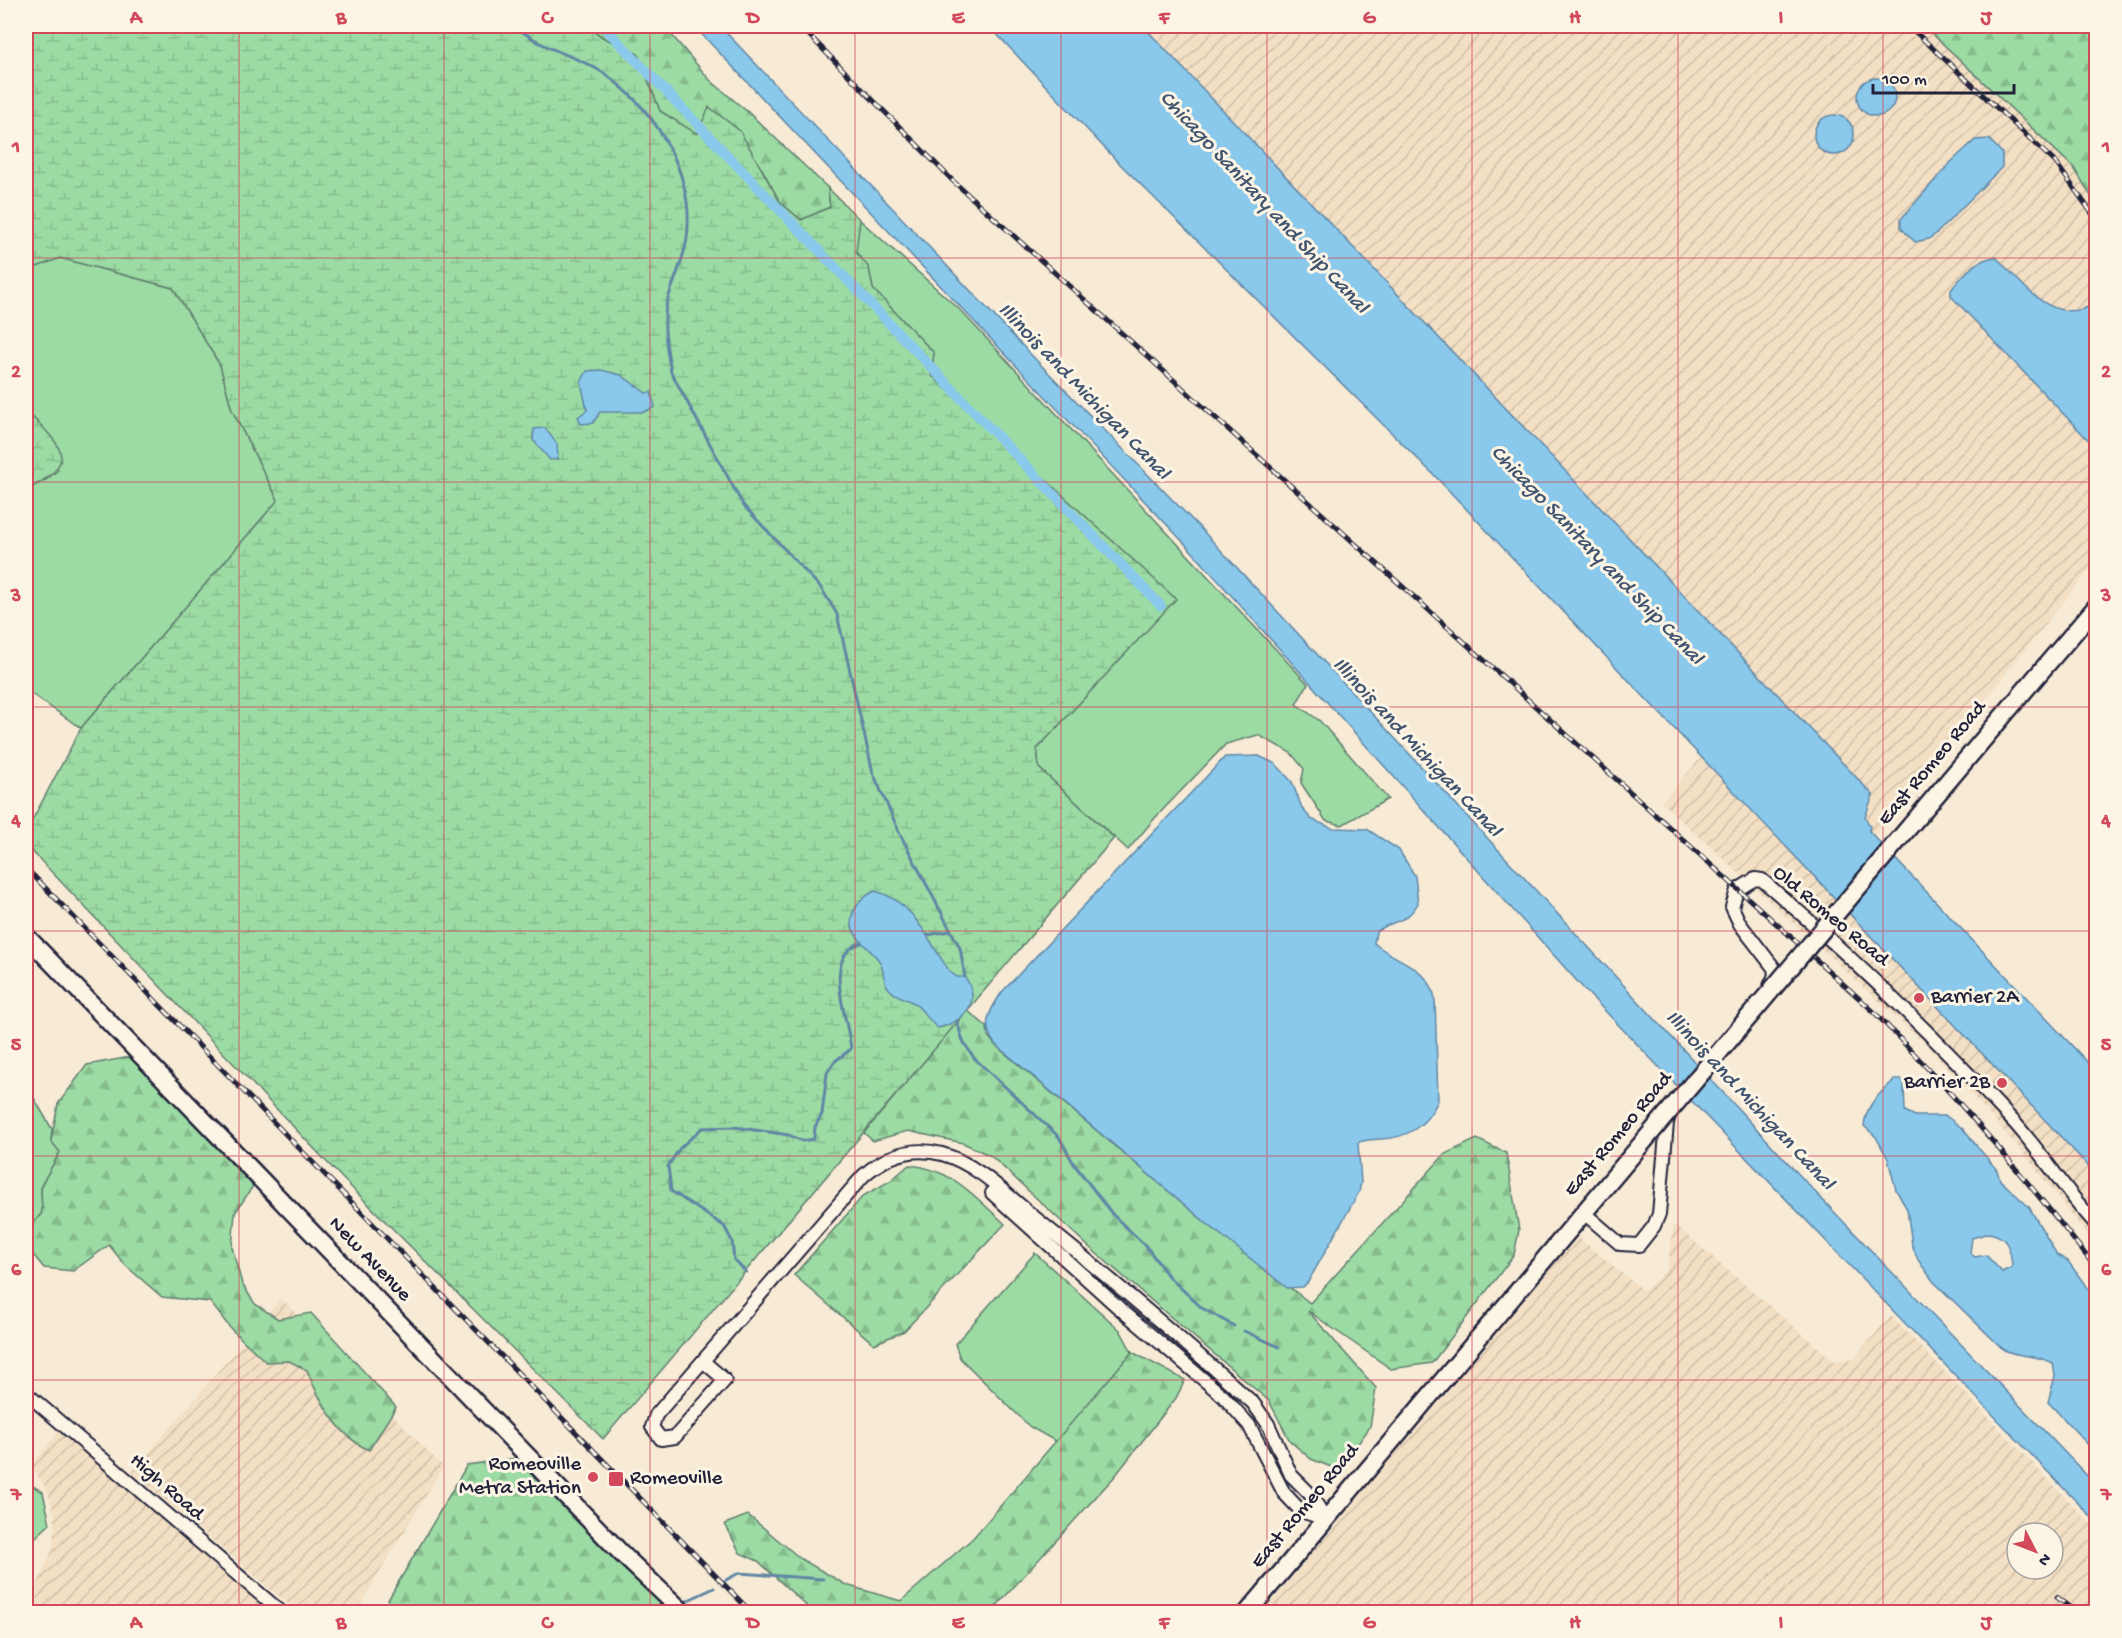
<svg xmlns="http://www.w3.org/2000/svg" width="2122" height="1638" font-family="'Gochi Hand',sans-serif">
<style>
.industrial{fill:url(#industrial-furrows);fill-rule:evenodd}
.green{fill:#9cdba3;stroke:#5f7e6f;stroke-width:1.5}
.forest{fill:url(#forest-firs);stroke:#5f7e6f;stroke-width:1.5}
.wetland{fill:url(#wetland-marsh);stroke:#5f7e6f;stroke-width:1.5}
.water{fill:#8ac9eb;stroke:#6086a5;stroke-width:1.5;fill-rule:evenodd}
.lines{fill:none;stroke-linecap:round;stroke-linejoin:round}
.stream{stroke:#6086a5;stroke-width:3}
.canal{stroke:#8ac9eb;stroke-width:10}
.minor-casing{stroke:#22223b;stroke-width:16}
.secondary-casing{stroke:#22223b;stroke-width:21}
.minor{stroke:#fcf5e5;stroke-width:12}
.secondary{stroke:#fcf5e5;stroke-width:16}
.rail-casing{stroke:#22223b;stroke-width:5}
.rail{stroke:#fcf5e5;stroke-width:3;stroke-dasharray:9;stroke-linecap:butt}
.secondary-bridge-casing{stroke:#22223b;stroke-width:21;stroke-linecap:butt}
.secondary-bridge{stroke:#fcf5e5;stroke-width:16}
.grid{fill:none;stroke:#d1495b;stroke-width:1.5;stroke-opacity:0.55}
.poi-dot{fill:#d1495b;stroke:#fcf5e5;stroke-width:2}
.labels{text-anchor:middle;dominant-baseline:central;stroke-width:6;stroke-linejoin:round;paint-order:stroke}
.street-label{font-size:21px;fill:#22223b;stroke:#fcf5e5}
.poi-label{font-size:21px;fill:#22223b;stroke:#fcf5e5;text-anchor:start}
.water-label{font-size:22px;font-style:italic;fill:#415470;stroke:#fcf5e5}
.neatline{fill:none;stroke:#d1495b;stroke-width:2}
.grid-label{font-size:20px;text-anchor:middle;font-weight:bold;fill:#d1495b}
</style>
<defs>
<pattern id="industrial-furrows" width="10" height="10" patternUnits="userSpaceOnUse" patternTransform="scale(1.5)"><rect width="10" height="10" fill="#f3dfc3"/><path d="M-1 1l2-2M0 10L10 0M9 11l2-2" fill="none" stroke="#d0bfa8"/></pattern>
<pattern id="forest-firs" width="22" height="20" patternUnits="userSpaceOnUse" patternTransform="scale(1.5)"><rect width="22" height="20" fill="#9cdba3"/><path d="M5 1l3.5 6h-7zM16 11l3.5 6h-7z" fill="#86bc8d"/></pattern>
<pattern id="wetland-marsh" width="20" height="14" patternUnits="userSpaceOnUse" patternTransform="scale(1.5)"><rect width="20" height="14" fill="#9cdba3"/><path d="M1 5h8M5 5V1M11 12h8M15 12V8" fill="none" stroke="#86bc8d"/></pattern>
</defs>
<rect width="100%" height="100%" fill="#f8ebd6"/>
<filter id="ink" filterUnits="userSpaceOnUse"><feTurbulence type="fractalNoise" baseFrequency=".0167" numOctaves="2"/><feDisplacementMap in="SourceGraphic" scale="12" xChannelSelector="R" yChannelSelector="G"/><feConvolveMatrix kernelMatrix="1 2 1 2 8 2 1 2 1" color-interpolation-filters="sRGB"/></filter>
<g filter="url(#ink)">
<g class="industrial">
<path d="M1143,26h781l150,142 22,36v358l-222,274 -5,-5 1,-5 -5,-9 7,-22z"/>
<path d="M1701,758l395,416v72l-77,-98 -87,-98 -271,-248z"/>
<path d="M1674,1224l160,137 20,-3 37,-42 205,213v83h-833l315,-375 66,54 23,-21zM2017,1533h36v36h-36z"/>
<path d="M281,1298l162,169 -87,145h-58l-166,-140z"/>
<path d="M64,1425l209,187h-247l27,-64 2,-32 -8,-26 -16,-24z"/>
</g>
<g class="green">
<path d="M860,220l99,89 349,375 -12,20 24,17 68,78 -46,26 -16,-4 -25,-38 3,-14 -13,-16 -33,-18 -32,9 -71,74 -27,32 -89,-82 -2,-19 138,-150 -244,-224 3,-22 -61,-64 -4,-21 -14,-16z"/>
<path d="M60,258l113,30 47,77 12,45 46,90 -197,228 -55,-38v-200l21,-11 11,-9 -16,-43 -16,-16v-140z"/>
<path d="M31,1093l21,36 -1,12 9,11 -19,34 1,27 -16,19v-132z"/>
<path d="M1035,1253l85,77 12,22 -75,90 -27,-15 -70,-69 -5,-14z"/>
<path d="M26,1482l17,10 7,32 -24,22z"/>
</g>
<g class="forest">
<path d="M588,26h76l46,54 39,33 79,75 2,19 -29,13 -21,-18 -18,-33 -53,-61 -12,27 -37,-24 -22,-57 -36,-17z"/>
<path d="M1924,26h172v178l-22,-36z"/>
<path d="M967,1010l20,17 1,9 7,9 210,177 105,81 135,-149 32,-15 29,14 13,77 -5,25 -82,108 -41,6 -83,-58 68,77 -6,39 -31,43 -28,-11 -21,-18 -21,-40 -180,-154 -98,-91 -28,-13 -55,-12 -35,10 -9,-8z"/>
<path d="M130,1057l123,129 -18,27 -3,34 10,37 13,20 23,15 33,-6 85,94 -27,43c-30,-13 -51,-51 -62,-80l-18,-9 -23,1 -35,-33 -21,-27 -48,-5 -37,-32 -16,-20 -36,26 -29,-3 -18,-22v-14l16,-19 -1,-27 19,-34 -9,-11 7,-37 29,-39z"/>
<path d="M909,1165c44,4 65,31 96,59l-101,107 -30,13 -80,-69 69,-79 27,-15z"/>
<path d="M1132,1352l53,28 -9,18 -61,78 -124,136h-178l-55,-51 -18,-8 -15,-29 23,-9 53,44 45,26 55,16 72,-63z"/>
<path d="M523,1457l149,155h-285l1,-12 79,-135z"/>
</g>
<g class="wetland">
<path d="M26,26h562l14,11 36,17 22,57 37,23 12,-27 31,24 40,71 21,18 29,-13 -2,-19 32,32 -4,32 13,16 4,21 61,64 -3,22 245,224 -139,150 2,19 75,70 -511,601 -261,-261 -316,-333v-13l55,-104 197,-228 -46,-90 -12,-45 -47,-77 -113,-30 -34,13z"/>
<path d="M26,411c36,35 56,51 0,79z"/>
</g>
<g class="water">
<path d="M694,26h26l317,335 166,170 613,662 280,292v37l-512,-533 -396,-442z"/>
<path d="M989,26h154l730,769 -8,22 5,9 -1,5 227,240v103l-662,-699 -319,-316z"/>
<circle cx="1876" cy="97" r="19"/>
<circle cx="1834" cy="135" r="20"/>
<path d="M1989,139l13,14v14l-65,66 -8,6 -14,3 -14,-14v-9l49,-56 25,-23z"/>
<path d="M1996,257c27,27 58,72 100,46v145l-145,-152v-6c11,-15 26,-32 45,-33z"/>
<path d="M601,370l20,5 25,18 5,-1 4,15 -11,5h-44l-7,11 -12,1 -3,-7 9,-7 -6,-28 6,-11z"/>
<path d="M545,428l12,16 1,15 -8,1 -17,-20 1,-11z"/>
<path d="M1259,756l17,8 16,18 10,26 9,11 21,9 35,1 32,21 16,26 3,27c-11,21 -25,16 -42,29l-2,11c20,18 56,23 61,56l3,102c-12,25 -30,37 -57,38 -8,1 -17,0 -23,4l3,39 -2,10 -51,90 -5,5 -16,1 -82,-66 -210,-178c-15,-19 -5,-34 7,-52l223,-235z"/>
<path d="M875,891c40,10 54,52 75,81l7,5h8c18,26 -2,45 -27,51 -10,-7 -16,-21 -26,-26 -9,-5 -21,-7 -26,-18 -4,-9 -2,-19 -9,-26 -12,-14 -35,-28 -22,-49 5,-9 11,-14 20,-18z"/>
<path d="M1894,1080h8l2,4 1,27 10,5h31l16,12 35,42 3,10 29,27 28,48 11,6 28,39v153l-48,-51 7,-26 -2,-13c-16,-9 -32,-5 -49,-13l-71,-69 -15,-21 -6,-15 -5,-36 -11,-19 -8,-31 -12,-22 -12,-11c2,-22 15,-31 30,-46zM1989,1233c19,3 22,17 23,34l-10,5 -16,-17 -11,2 -5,-4 2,-15z"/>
</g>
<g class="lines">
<g class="stream">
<path d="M475,26c13,2 28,0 41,3 9,3 16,10 24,14 25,13 51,19 73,37 47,37 82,98 74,158 -3,21 -13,42 -19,61 -7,21 -1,52 3,73l72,133 78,83 16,26 36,159 28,63 59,112 5,29"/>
<path d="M928,935l21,-4"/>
<path d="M957,1022l6,19 11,17 85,79 15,27 39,51 32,30 24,32 33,31 32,18"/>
<path d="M746,1272l-12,-12 -2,-19 -8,-15 -53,-35 -3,-25 12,-18 22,-20 32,-1 55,8 13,6 12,-2 1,-12 7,-13 5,-41 7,-11 17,-13c-2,-29 -31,-93 10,-106"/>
<path d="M1244,1331l35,16"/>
<path d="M724,1581l15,-8 84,6"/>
<path d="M682,1603l32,-15"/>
</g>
<path class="canal" d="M603,26l558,580"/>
<defs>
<g id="minor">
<path d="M1770,986l5,-11 -1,-7 -34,-44 -8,-17 5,-17 18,-11 7,1c89,75 172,156 251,241 30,33 53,71 83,103"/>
<path d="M992,1193l127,115 104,88 26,29 35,68 17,18 24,8"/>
<path d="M1583,1212l37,32 19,1 15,-19 5,-12 8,-91 3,-11"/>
<path d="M704,1362l21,18 -50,57 -14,2 -9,-12 4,-12 207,-239c22,-20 49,-30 79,-22 36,10 68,44 97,67 73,59 144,119 214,182l15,21 23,51 21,21 13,23"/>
<path d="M26,1393l255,219"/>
</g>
<g id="secondary">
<path d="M2036,677l60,-70"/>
<path d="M26,936l596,618 61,58"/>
<path d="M1248,1612l396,-471"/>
</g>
</defs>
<use href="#minor" class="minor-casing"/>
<use href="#secondary" class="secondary-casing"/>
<use href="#minor" class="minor"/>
<use href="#secondary" class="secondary"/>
<defs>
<g id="rail">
<path d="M800,26l153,155 919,829c81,82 154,168 224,258"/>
<path d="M1909,26l147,137 40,56"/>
<path d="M26,868l725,744"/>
<path d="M2057,1597l18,15"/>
</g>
</defs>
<use href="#rail" class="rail-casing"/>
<use href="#rail" class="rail"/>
<defs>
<path id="secondary-bridge" d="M1644,1141l392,-464"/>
</defs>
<use href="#secondary-bridge" class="secondary-bridge-casing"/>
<use href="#secondary-bridge" class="secondary-bridge"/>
</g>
</g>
<path class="grid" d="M239,26v1586M444,26v1586M650,26v1586M855,26v1586M1061,26v1586M1267,26v1586M1472,26v1586M1678,26v1586M1883,26v1586M26,258h2070M26,482h2070M26,707h2070M26,931h2070M26,1156h2070M26,1380h2070"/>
<g class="poi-dot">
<circle cx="1919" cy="998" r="6"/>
<circle cx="2002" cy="1083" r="6"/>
<circle cx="593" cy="1477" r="6"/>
<rect x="608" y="1471" width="16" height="16" rx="3"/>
</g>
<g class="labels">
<g class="street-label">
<text transform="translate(1933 764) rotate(-50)">East Romeo Road</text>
<text transform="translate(1830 917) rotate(40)">Old Romeo Road</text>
<text transform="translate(1619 1135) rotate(-50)">East Romeo Road</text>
<text transform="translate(369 1260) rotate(46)">New Avenue</text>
<text transform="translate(166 1488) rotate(41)">High Road</text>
<text transform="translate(1306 1507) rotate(-50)">East Romeo Road</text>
</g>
<g class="poi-label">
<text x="1931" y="998">Barrier 2A</text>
<text x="1990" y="1083" text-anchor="end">Barrier 2B</text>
<text x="581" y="1465" text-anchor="end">Romeoville<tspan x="581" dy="24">Metra Station</tspan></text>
<text x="630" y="1479">Romeoville</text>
</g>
<g class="water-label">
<text transform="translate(1263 203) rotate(47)">Chicago Sanitary and Ship Canal</text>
<text transform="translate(1083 392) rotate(46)">Illinois and Michigan Canal</text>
<text transform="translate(1596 556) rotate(46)">Chicago Sanitary and Ship Canal</text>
<text transform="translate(1416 748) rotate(47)">Illinois and Michigan Canal</text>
<text transform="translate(1749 1101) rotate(47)">Illinois and Michigan Canal</text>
</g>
</g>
<rect width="2122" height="1638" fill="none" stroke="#fcf5e5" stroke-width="66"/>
<g transform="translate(2035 1551) rotate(132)"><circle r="28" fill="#fcf5e5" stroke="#a5a1a1" stroke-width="1.5"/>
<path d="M0-4.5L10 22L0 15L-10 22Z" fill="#d1495b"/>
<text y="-9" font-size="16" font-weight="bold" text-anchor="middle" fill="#22223b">N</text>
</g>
<path d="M1873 84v9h141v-9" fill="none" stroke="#22223b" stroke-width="3"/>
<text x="1882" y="84" font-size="18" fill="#22223b" stroke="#fcf5e5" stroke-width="4.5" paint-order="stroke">100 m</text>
<rect x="33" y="33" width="2056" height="1572" class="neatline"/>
<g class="grid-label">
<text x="136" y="23">A</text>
<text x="341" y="23">B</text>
<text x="547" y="23">C</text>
<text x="753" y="23">D</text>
<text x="958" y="23">E</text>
<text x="1164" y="23">F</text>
<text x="1369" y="23">G</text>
<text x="1575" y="23">H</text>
<text x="1781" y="23">I</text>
<text x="1986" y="23">J</text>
<text x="16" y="152">1</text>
<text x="2106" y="152">1</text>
<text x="16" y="377">2</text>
<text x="2106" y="377">2</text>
<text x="16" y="601">3</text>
<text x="2106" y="601">3</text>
<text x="16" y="826">4</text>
<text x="2106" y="826">4</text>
<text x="16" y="1050">5</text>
<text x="2106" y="1050">5</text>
<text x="16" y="1275">6</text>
<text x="2106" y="1275">6</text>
<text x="16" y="1500">7</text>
<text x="2106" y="1500">7</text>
<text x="136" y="1628">A</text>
<text x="341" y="1628">B</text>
<text x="547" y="1628">C</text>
<text x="753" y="1628">D</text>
<text x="958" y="1628">E</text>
<text x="1164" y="1628">F</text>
<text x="1369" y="1628">G</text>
<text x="1575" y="1628">H</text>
<text x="1781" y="1628">I</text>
<text x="1986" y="1628">J</text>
</g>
</svg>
